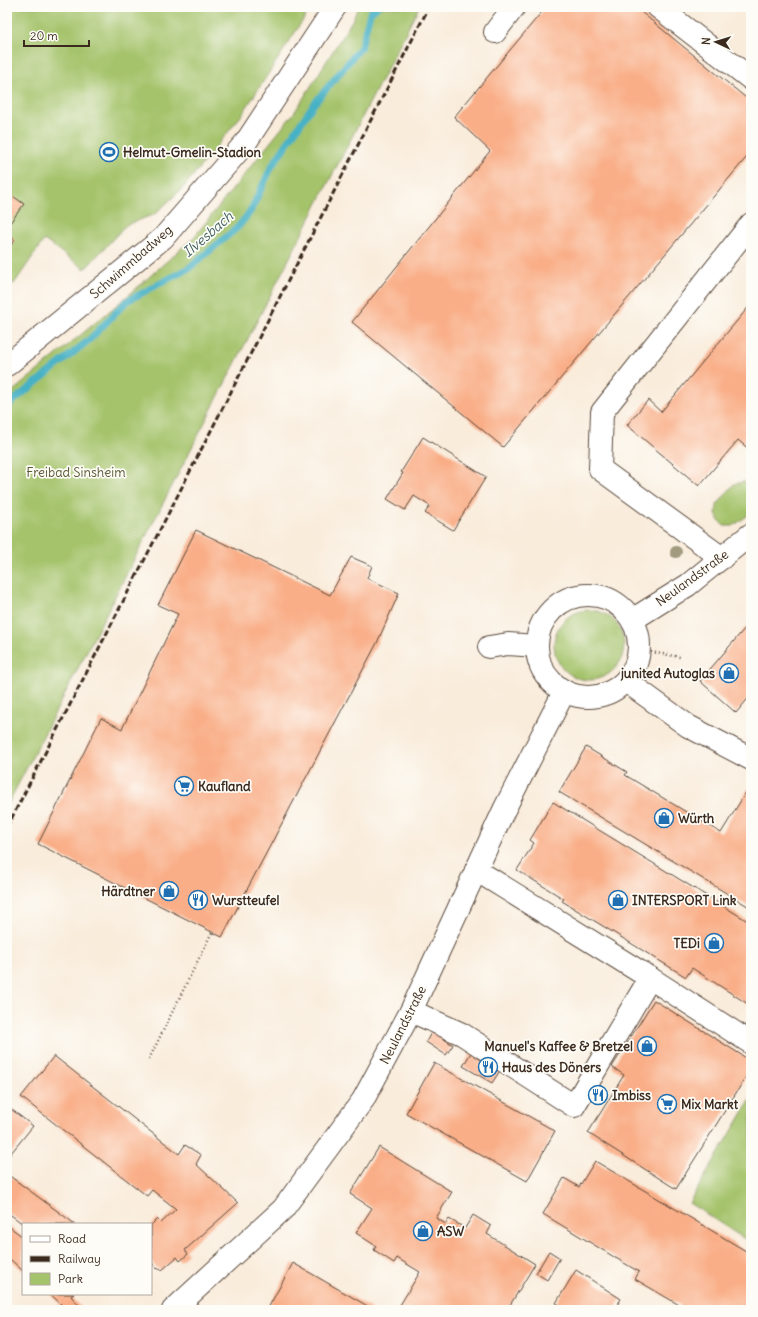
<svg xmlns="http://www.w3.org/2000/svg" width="758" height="1317" font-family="Delius,sans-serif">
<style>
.green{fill:#a4c36b;stroke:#707644}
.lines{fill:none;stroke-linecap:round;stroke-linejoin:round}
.stream{stroke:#47b1c5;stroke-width:7}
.building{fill:#f9ae87}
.minor-casing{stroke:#58473a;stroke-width:24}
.path{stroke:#58473a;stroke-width:2.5;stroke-dasharray:1 3;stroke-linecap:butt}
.minor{stroke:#fff;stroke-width:22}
.rail{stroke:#3b2a1e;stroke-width:3;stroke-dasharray:6 3;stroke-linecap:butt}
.tree{fill:#a29b80}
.labels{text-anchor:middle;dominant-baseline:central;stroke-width:3.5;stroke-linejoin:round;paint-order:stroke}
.poi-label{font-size:13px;font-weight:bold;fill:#3b2a1e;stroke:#fdfcf7;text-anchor:start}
.street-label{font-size:13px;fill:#3b2a1e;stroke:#fdfcf7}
.park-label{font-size:13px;fill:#5a5835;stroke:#fdfcf7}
.water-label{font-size:14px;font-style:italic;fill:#406061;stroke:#fdfcf7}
</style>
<rect width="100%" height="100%" fill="#fdfcf7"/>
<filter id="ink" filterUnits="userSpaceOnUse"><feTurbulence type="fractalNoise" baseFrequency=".025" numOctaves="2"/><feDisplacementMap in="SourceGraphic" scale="8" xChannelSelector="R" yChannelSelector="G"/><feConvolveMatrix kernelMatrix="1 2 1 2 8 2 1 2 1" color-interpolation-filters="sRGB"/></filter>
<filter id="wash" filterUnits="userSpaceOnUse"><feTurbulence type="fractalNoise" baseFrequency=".012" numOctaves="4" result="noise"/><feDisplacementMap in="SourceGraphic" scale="16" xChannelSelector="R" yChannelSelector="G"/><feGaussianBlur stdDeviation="0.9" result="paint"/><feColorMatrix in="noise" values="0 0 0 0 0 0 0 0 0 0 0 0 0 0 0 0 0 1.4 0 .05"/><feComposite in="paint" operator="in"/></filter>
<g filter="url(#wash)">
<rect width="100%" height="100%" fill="#f9ecdb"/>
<g class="green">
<path d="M7,7h295l5,7 -66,102 -58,72 -28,26 -29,11 -41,44 -41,-29 -30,44 -7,-4z"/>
<path d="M358,7h61l-412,799v-410l123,-102 64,-57 100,-124 59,-94z"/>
<path d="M743,482h8v31l-18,13h-9l-5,-5 -3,-7 1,-9 17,-21z"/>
<circle cx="589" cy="645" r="35"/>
<path d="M751,1099v144l-62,-40z"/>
</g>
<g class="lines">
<path class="stream" d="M7,406l82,-66 38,-39 62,-33 49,-41 12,-15 22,-46 41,-61 48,-58 9,-34 7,-6"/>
</g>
<g id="blocks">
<g class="building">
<path d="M546,7h89l116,95v50l-248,295 -151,-125 138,-171 -36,-34z"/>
<path d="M7,192l17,12 -17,23z"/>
<path d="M7,234l8,6 -8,10z"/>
<path d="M751,304v147l-13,-11 -39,46 -72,-61 21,-25 13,12z"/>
<path d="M423,437l63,40 -33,53 -28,-17 5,-7 -16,-10 -9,14 -18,-11 16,-26 -2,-1z"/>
<path d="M196,530l134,65 21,-38 21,9 -5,12 32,15 -22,50 -155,294 -184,-93 63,-126 21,11 56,-115 -20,-9z"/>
<path d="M751,621v74l-15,18 -36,-32z"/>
<path d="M586,747l41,25 -2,3 96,58 27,-44 3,2v117l-192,-116z"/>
<path d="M553,802l198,121v83l-59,-38 -6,9 -124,-76 2,-2 -47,-29 17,-27 -4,-3z"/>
<path d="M654,1000l97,61v8l-75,120 -88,-56 36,-58 -12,-8z"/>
<path d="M432,1031l21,14 -7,10 -20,-13z"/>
<path d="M472,1051l29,18 -9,14 -29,-17z"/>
<path d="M54,1056l125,98 6,-9 16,10 -5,9 42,39 -53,47 3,4 -8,7 -3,-4 -15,13 -6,-2 -5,-6v-37l6,-6 4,4 15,-14 -24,-19 -5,6 -126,-99z"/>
<path d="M434,1063l121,68 -28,50 -121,-68z"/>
<path d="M7,1106l26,20 -26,32z"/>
<path d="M379,1147l73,45 -16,26 10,6 3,-5 16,9 8,-13 18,11 -4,8 48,30 -28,46h-110l23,-38 -23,-14 -3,5 -20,-13 2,-4 -20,-13 16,-25 -22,-14z"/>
<path d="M595,1161l156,93v56h-72l2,-4 -46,-27 4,-7 -96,-58 21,-36 15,9z"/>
<path d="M7,1174l68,50h-52l-16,-12z"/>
<path d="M7,1225l16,12v34l-12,-11 -4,4z"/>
<path d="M549,1251l11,7 -13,22 -11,-7z"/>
<path d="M293,1263l78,45 -1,2h-103z"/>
<path d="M576,1270l45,29 -7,11h-47l-11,-7z"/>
<path d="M50,1294h24l-3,2 12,14h-28l6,-6z"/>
</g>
</g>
</g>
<g filter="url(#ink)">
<use href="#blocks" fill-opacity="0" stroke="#58473a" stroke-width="1"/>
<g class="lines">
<defs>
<g id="minor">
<path d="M658,7l93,72"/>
<path d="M495,32l19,-25"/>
<path d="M7,365l156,-127 83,-96 89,-135"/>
<path d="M722,558l-122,-89 2,-57 149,-188"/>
<circle cx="588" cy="646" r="51"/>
<path d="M632,620l56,-35 63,-51"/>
<path d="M489,647l19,-3 29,2"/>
<path d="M626,681l62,45 63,33"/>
<path d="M476,870l174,108"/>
<path d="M411,1011l51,23 112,72 76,-128 101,65"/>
<path d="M173,1310l110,-101 80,-109 48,-89 93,-201 60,-118"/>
</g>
</defs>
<use href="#minor" class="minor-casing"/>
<g class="path">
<path d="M651,652l29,5"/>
<path d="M149,1059l63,-127"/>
</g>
<use href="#minor" class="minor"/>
<path class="rail" d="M7,827l422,-820"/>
</g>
<circle class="tree" cx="676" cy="552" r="6"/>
</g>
<defs>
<symbol id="stadium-ring" viewBox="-11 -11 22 22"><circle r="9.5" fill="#fdfcf7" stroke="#1f6fb2" stroke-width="1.5"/><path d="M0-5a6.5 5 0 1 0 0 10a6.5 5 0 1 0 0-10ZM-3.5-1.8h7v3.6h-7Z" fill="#1f6fb2"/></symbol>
<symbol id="shop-ring" viewBox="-11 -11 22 22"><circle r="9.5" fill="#fdfcf7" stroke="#1f6fb2" stroke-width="1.5"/><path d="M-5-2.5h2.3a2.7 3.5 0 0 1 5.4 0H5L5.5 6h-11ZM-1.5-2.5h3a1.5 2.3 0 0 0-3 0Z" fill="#1f6fb2"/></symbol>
<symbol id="supermarket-ring" viewBox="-11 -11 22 22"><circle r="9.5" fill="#fdfcf7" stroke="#1f6fb2" stroke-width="1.5"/><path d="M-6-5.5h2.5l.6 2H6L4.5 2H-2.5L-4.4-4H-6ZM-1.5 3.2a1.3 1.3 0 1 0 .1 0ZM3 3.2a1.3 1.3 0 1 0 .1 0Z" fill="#1f6fb2"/></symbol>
<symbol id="restaurant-ring" viewBox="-11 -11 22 22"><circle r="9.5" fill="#fdfcf7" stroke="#1f6fb2" stroke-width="1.5"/><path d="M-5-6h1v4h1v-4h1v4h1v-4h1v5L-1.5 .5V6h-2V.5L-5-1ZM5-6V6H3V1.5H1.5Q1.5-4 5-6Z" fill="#1f6fb2"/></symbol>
</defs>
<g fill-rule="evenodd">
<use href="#stadium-ring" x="98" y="141" width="22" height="22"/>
<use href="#shop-ring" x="718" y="662" width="22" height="22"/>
<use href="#supermarket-ring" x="173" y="775" width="22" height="22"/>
<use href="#shop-ring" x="653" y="807" width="22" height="22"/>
<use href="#shop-ring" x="158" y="880" width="22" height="22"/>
<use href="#restaurant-ring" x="187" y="889" width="22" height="22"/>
<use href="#shop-ring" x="607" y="889" width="22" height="22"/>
<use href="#shop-ring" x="703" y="932" width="22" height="22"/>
<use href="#shop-ring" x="636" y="1035" width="22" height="22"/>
<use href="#restaurant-ring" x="477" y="1056" width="22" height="22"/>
<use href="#restaurant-ring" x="587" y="1084" width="22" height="22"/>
<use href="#supermarket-ring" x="656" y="1093" width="22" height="22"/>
<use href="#shop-ring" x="412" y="1220" width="22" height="22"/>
</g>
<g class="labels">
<g class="poi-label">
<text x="123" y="152">Helmut-Gmelin-Stadion</text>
<text x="715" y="673" text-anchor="end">junited Autoglas</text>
<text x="198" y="786">Kaufland</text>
<text x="678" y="818">Würth</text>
<text x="155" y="891" text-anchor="end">Härdtner</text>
<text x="212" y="900">Wurstteufel</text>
<text x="632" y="900">INTERSPORT Link</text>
<text x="700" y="943" text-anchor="end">TEDi</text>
<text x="633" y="1046" text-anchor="end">Manuel's Kaffee &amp; Bretzel</text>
<text x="502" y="1067">Haus des Döners</text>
<text x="612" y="1095">Imbiss</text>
<text x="681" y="1104">Mix Markt</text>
<text x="437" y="1231">ASW</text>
</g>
<g class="street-label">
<text transform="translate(131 262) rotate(-41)">Schwimmbadweg</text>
<text transform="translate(692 578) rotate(-36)">Neulandstraße</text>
<text transform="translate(403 1025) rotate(-63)">Neulandstraße</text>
</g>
<g class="park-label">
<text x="76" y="472">Freibad Sinsheim</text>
</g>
<g class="water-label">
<text transform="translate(208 234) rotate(-41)">Ilvesbach</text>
</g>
</g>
<rect width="758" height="1317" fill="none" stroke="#fdfcf7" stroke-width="24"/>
<rect x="22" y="1223" width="130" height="72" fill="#fdfcf7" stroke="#afa8a0"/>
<rect x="30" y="1236" width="20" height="6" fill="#ffffff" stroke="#afa8a0"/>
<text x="58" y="1243" font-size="12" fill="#3b2a1e">Road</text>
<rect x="30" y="1256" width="20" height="6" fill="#3b2a1e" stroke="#afa8a0"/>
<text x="58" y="1263" font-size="12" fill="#3b2a1e">Railway</text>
<rect x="30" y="1273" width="20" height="12" fill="#a4c36b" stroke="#afa8a0"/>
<text x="58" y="1283" font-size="12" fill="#3b2a1e">Park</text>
<g transform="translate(716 42) rotate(274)" stroke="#fdfcf7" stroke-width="3" paint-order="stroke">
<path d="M0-3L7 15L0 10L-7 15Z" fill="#3b2a1e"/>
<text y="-6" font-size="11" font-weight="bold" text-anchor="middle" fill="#3b2a1e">N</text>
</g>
<path d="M24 40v6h65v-6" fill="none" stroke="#3b2a1e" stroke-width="2"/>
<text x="30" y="40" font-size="12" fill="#3b2a1e" stroke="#fdfcf7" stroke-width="3" paint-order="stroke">20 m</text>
</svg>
